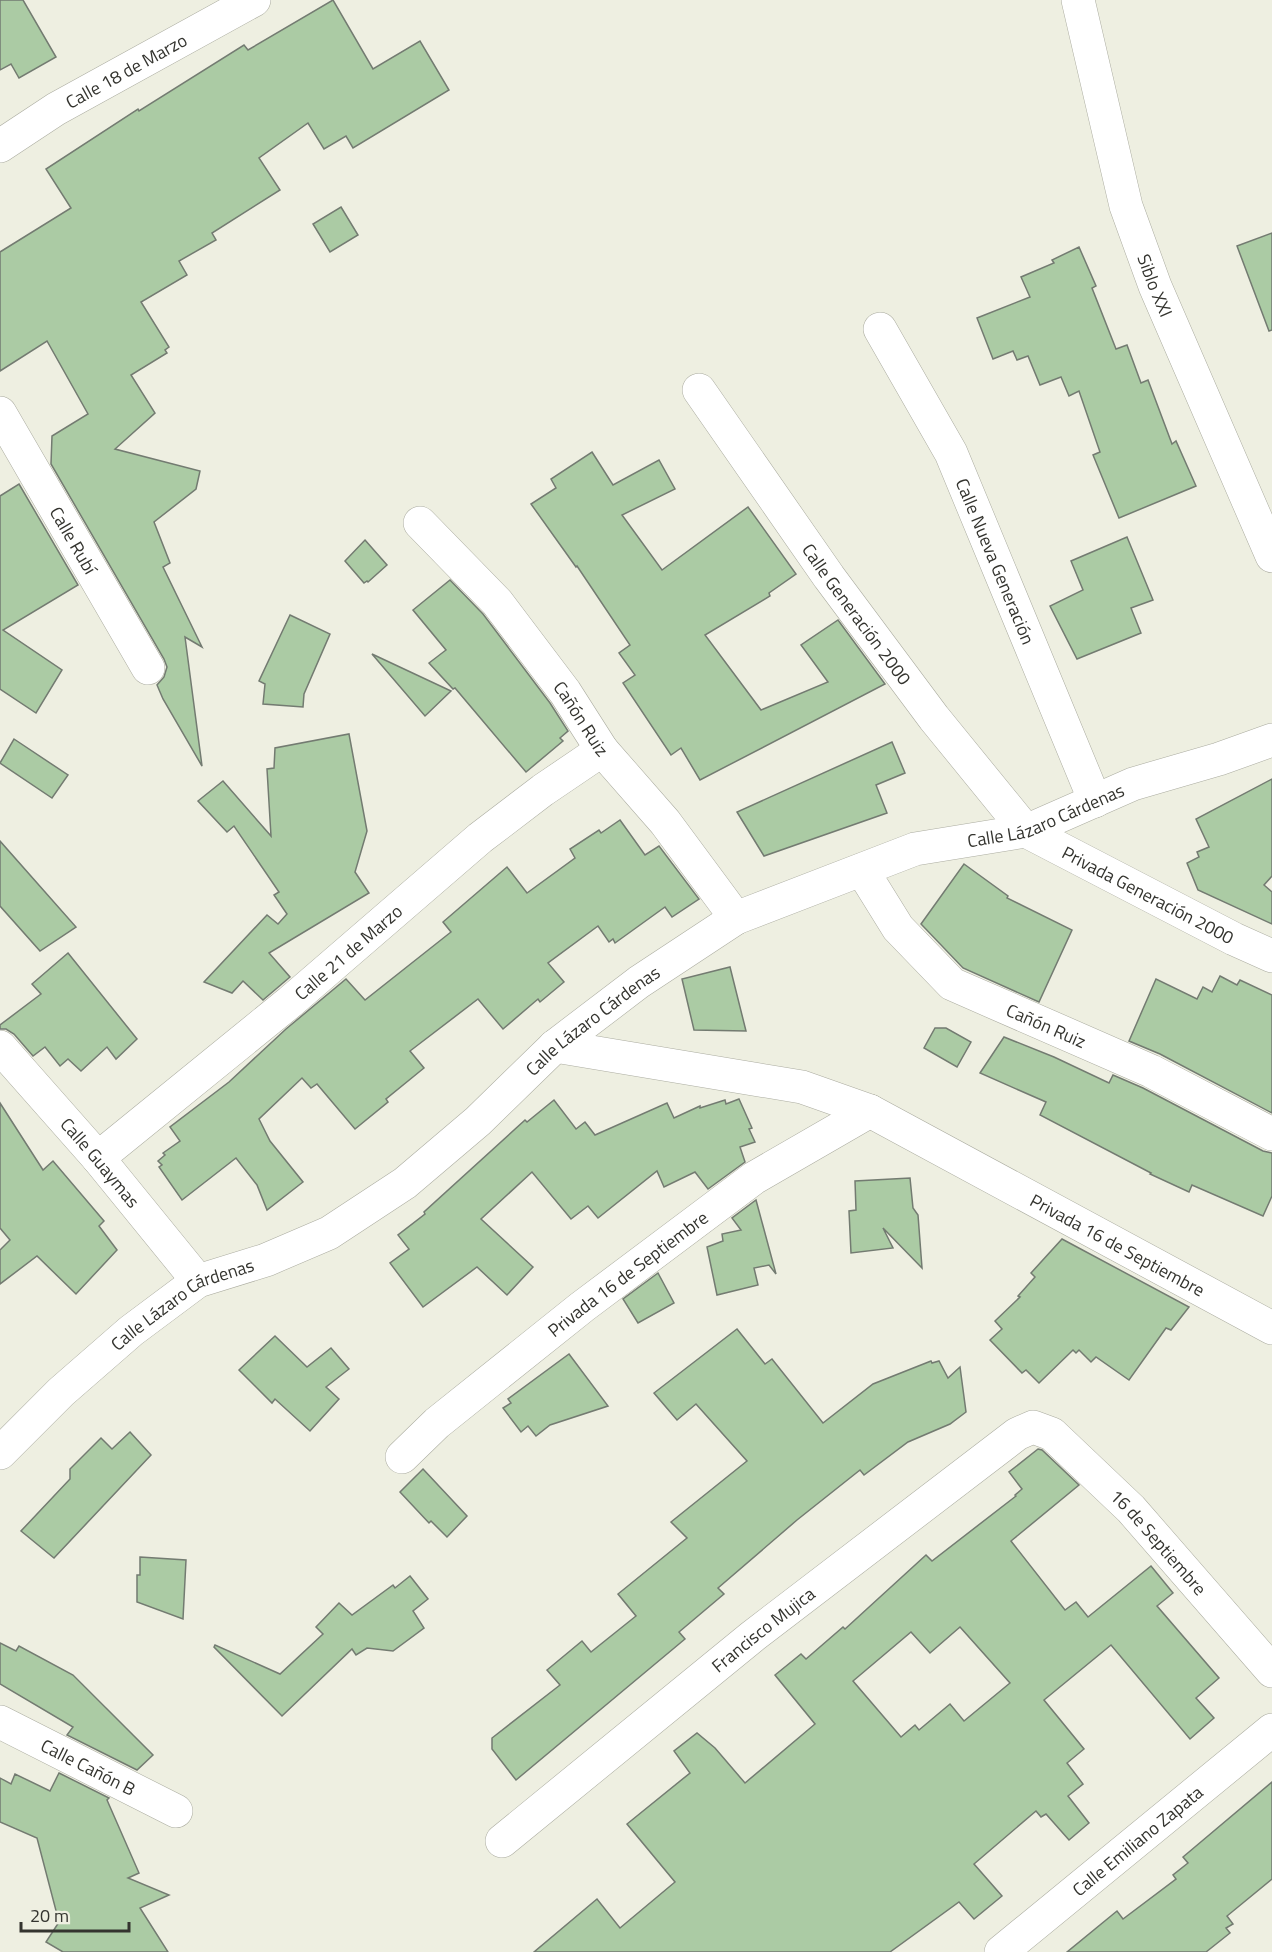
<svg xmlns="http://www.w3.org/2000/svg" width="1272" height="1952" font-family="'Titillium Web',sans-serif">
<style>
.building{fill:#abcba4;stroke:#737b71;stroke-width:1.5;fill-rule:evenodd}
.lines{fill:none;stroke-linecap:round;stroke-linejoin:round}
.minor-casing{stroke:#abaca0;stroke-width:34}
.minor{stroke:#fff;stroke-width:33}
.labels{text-anchor:middle;dominant-baseline:central;stroke-width:5;stroke-linejoin:round;paint-order:stroke}
.street-label{font-size:18px;fill:#34342f;stroke:#eeefe1}
</style>
<rect width="100%" height="100%" fill="#eeefe1"/>
<g class="building">
<path d="M0,0h23l33,57 -37,21 -8,-14 -11,6z"/>
<path d="M333,0l40,69 47,-28 29,49 -96,58 -7,-12 -22,13 -16,-26 -49,35 21,32 -68,43 4,7 -37,21 8,14 -46,27 28,45 -4,3 2,3 -36,22 24,38 -40,36 85,22 -4,18 -42,33 16,41 -7,4 39,80 -17,-10 17,129 -39,-67 -6,-14 7,-8 3,-10 -3,-8 -113,-195 1,-28 36,-22 -41,-73 -47,30v-119l71,-44 -25,-39 92,-60 1,2 105,-66 4,5z"/>
<path d="M341,207l17,28 -28,17 -17,-28z"/>
<path d="M1272,233v97l-3,1 -32,-85z"/>
<path d="M1079,247l17,39 -4,2 24,61 11,-4 14,38 7,-3 24,64 4,-3 20,45 -77,32 -26,-63 7,-3 -21,-61 -10,5 -8,-19 -21,8 -12,-29 -11,4 -4,-9 -20,8 -16,-41 53,-21 -9,-20 33,-14 -2,-3z"/>
<path d="M592,452l21,33 46,-25 16,29 -53,26 40,55 86,-63 48,67 -27,19 1,3 -65,39 56,75 67,-28 -27,-37 37,-25 47,64 -185,96 -19,-32 -10,7 -48,-72 12,-8 -16,-22 11,-8 -53,-79 -1,1 -45,-63 25,-16 -5,-9z"/>
<path d="M19,484l59,101 -75,45 59,40 -26,43 -36,-24v-193z"/>
<path d="M1127,537l26,63 -22,8 10,25 -64,26 -27,-53 33,-16 -12,-29z"/>
<path d="M365,540l22,25 -19,17 -1,-1 -3,2 -19,-22z"/>
<path d="M450,580l33,34 67,89 18,28 -8,7 3,3 -37,31 -71,-84 -2,1 -24,-26 17,-13 -33,-40z"/>
<path d="M290,615l40,19 -26,60 -1,13 -40,-3 2,-20 -6,-3z"/>
<path d="M372,654l79,37 -26,25z"/>
<path d="M349,734l18,97 -12,41 14,21 -100,60 21,24 -27,23 -20,-19 -11,12 -28,-11 63,-67 11,9 9,-10 -13,-19 5,-3 -45,-66 -7,6 -29,-31 25,-20 48,55 -4,-67 7,-1 1,-20z"/>
<path d="M14,739l54,36 -16,23 -52,-35z"/>
<path d="M892,742l13,31 -29,12 11,28 -123,43 -27,-44z"/>
<path d="M1272,779v97l-8,9 8,7v32l-74,-34 -11,-27 12,-6 -2,-5 12,-5 -13,-28z"/>
<path d="M620,820l25,35 14,-9 40,53 -27,18 -7,-10 -50,36 -2,-4 -4,3 -11,-16 -50,37 16,19 -24,20 -2,-3 -35,30 -25,-30 -68,52 14,17 -38,31 2,3 -33,27 -38,-45 -6,4 -9,-10 -43,41 11,22 33,41 -36,28 -10,-25 -21,-27 -54,42 -23,-33 3,-2 -4,-4 7,-6 -2,-2 17,-12 -10,-14 59,-45 57,-53 60,-50 19,21 86,-68 -8,-10 64,-55 20,26 48,-35 -5,-9 29,-19 2,3z"/>
<path d="M0,841l76,86 -36,24 -40,-45z"/>
<path d="M964,864l44,32 -1,2 65,32 -33,72 -76,-34 -42,-44z"/>
<path d="M68,953l69,86 -21,20 -9,-12 -26,24 -13,-12 -8,7 -15,-19 -12,9 -19,-22 -8,-5h-6v-4l41,-31 -9,-10z"/>
<path d="M730,967l16,64 -52,-1 -12,-51z"/>
<path d="M1220,976l17,9 3,-5 32,15v118l-112,-59 -31,-13 27,-62 41,20 6,-12 9,5z"/>
<path d="M935,1028h11l25,14 -14,25 -33,-19z"/>
<path d="M1004,1037l50,20 55,26 4,-8 30,13 120,63 9,2v43l-9,20 -71,-31 -3,7 -39,-18 1,-1 -111,-58 6,-13 -66,-29z"/>
<path d="M739,1099l13,29 -3,1 6,13 -15,5 5,15 -37,27 -13,-17 -31,15 -7,-16 -59,47 -10,-12 -17,13 -39,-47 -51,47 52,48 -26,28 -30,-28 -54,40 -33,-44 19,-14 -11,-14 27,-21 -1,-2 101,-92 2,2 27,-22 22,29 9,-7 10,13 72,-32 7,15 26,-12v2l25,-8 1,4z"/>
<path d="M0,1103l43,67 10,-9 51,60 -5,5 18,24 -41,44 -39,-38 -37,28v-34l10,-10 -10,-12z"/>
<path d="M910,1178l3,30 5,7 4,53 -39,-40 10,20 -42,5 -2,-42 7,-1 -1,-29z"/>
<path d="M756,1200l20,74 -7,-9 -15,3 4,17 -41,10 -10,-48 16,-6 -1,-7 19,-4 -9,-12z"/>
<path d="M1062,1239l127,68 -18,23 -5,-2 -37,52 -33,-23 -5,5 -12,-12 -3,3 -3,-3 -34,33 -13,-13 -4,3 -32,-33 12,-11 -7,-8 25,-24 -2,-1 17,-19 -4,-4z"/>
<path d="M658,1273l16,30 -36,20 -15,-24z"/>
<path d="M737,1329l28,35 7,-5 51,64 50,-39 58,-23 1,2 7,-2 9,17 12,-11 6,45 -16,12 -42,18 -44,33 -4,-5 -63,50 -79,68 6,6 -45,38 6,7 -169,141 -24,-31v-11l68,-53 -13,-15 35,-29 9,11 45,-36 -18,-22 69,-56 -16,-16 76,-61 -51,-57 -19,16 -23,-27z"/>
<path d="M275,1336l32,31 24,-19 18,21 -23,18 13,12 -29,32 -35,-32 -3,4 -33,-33z"/>
<path d="M569,1354l39,52 -58,19 -14,11 -8,-10 -7,6 -18,-24 8,-5 -3,-4z"/>
<path d="M130,1432l21,23 -97,103 -33,-27 49,-52v-10l31,-31 11,11z"/>
<path d="M1038,1449l4,1 37,35 -68,56 54,69 11,-8 12,15 63,-51 22,27 -16,13 62,72 -23,20 18,20 -24,21 -79,-94 -67,55 40,49 -17,14 16,21 -15,12 21,27 -20,17 -23,-26 -5,3 -5,-6 -62,53 28,32 -28,23 -15,-17 -69,50h-356l63,-53 23,29 55,-46 -48,-58 63,-51 -16,-22 23,-18 18,15 30,35 70,-59 -40,-49 26,-21 5,5 37,-32 2,2 81,-74 6,6 84,-65 -1,-1 7,-6 -13,-17zM960,1627l50,56 -46,38 -14,-17 -31,26 -4,-5 -14,12 -48,-56 58,-49 19,21z"/>
<path d="M423,1469l44,47 -20,21 -16,-16 -2,2 -29,-31z"/>
<path d="M140,1557l46,3 -3,59 -46,-17v-27h3z"/>
<path d="M410,1576l18,23 -15,12 11,17 -31,23 -26,-3 -11,7 -4,-6 -70,67 -68,-69 1,-2 65,29 43,-40 -7,-7 23,-24 13,12 41,-30 2,3z"/>
<path d="M0,1643l16,8 3,-5 54,29 80,80 -16,15 -70,-35 6,-8 -73,-43z"/>
<path d="M59,1773l50,25 -2,2 32,73 -11,5 41,17 -29,13 28,44h-105l-17,-10 13,-20 -22,-84 -37,-16v-44l11,6 4,-10 35,17z"/>
<path d="M1272,1782v97l-45,37 6,8 -7,4 4,5 -24,19h-139l50,-41 6,8 53,-40 -3,-4 15,-12 -5,-6z"/>
</g>
<g class="lines">
<defs>
<g id="minor">
<path id="s1" d="M1078,0l48,206 29,80 117,270"/>
<path id="s2" d="M0,146l56,-37 198,-109"/>
<path id="s3" d="M880,329l71,124 144,348"/>
<path id="s4" d="M699,390l130,187 105,141 92,113 208,108 38,17"/>
<path id="s5" d="M0,413l148,255"/>
<path id="s6" d="M420,523l77,79 68,90 37,58 63,72 71,96"/>
<path id="s7" d="M862,870l36,58 54,56 199,87 121,63"/>
<path id="s8" d="M555,1046l247,41 68,24 402,217"/>
<path id="s9" d="M0,1047l98,111 100,123"/>
<path id="s10" d="M98,1158l192,-156 190,-164 63,-48 59,-40"/>
<path id="s11" d="M0,1453l61,-61 70,-61 67,-50 68,-21 63,-27 76,-50 73,-62 77,-75 84,-64 97,-64 179,-69 111,-18 107,-47 86,-25 53,-19"/>
<path id="s12" d="M402,1457l35,-34 145,-116 172,-129 116,-67"/>
<path id="s13" d="M0,1722l176,89"/>
<path id="s14" d="M502,1841l251,-205 264,-202 16,-7 19,7 79,75 141,162"/>
<path id="s15" d="M1001,1952l271,-222"/>
</g>
</defs>
<use href="#minor" class="minor-casing"/>
<use href="#minor" class="minor"/>
</g>
<g class="labels">
<g class="street-label">
<text stroke="none"><textPath href="#s2" startOffset="147">Calle 18 de Marzo</textPath></text>
<text stroke="none"><textPath href="#s1" startOffset="296">Siblo XXI</textPath></text>
<text stroke="none"><textPath href="#s5" startOffset="147">Calle Rubí</textPath></text>
<text stroke="none"><textPath href="#s3" startOffset="260">Calle Nueva Generación</textPath></text>
<text stroke="none"><textPath href="#s4" startOffset="274">Calle Generación 2000</textPath></text>
<text stroke="none"><textPath href="#s6" startOffset="254">Cañón Ruiz</textPath></text>
<text stroke="none"><textPath href="#s11" startOffset="1246">Calle Lázaro Cárdenas</textPath></text>
<text stroke="none"><textPath href="#s4" startOffset="687">Privada Generación 2000</textPath></text>
<text stroke="none"><textPath href="#s10" startOffset="324">Calle 21 de Marzo</textPath></text>
<text stroke="none"><textPath href="#s11" startOffset="742">Calle Lázaro Cárdenas</textPath></text>
<text stroke="none"><textPath href="#s7" startOffset="249">Cañón Ruiz</textPath></text>
<text stroke="none"><textPath href="#s9" startOffset="153">Calle Guaymas</textPath></text>
<text stroke="none"><textPath href="#s8" startOffset="604">Privada 16 de Septiembre</textPath></text>
<text stroke="none"><textPath href="#s12" startOffset="291">Privada 16 de Septiembre</textPath></text>
<text stroke="none"><textPath href="#s11" startOffset="238">Calle Lázaro Cárdenas</textPath></text>
<text stroke="none"><textPath href="#s14" startOffset="846">16 de Septiembre</textPath></text>
<text stroke="none"><textPath href="#s14" startOffset="336">Francisco Mujica</textPath></text>
<text stroke="none"><textPath href="#s13" startOffset="99">Calle Cañón B</textPath></text>
<text stroke="none"><textPath href="#s15" startOffset="176">Calle Emiliano Zapata</textPath></text>
</g>
</g>
<path d="M21 1922v9h108v-9" fill="none" stroke="#34342f" stroke-width="3"/>
<text x="30" y="1922" font-size="18" fill="#34342f" stroke="#eeefe1" stroke-width="4.5" paint-order="stroke">20 m</text>
</svg>
